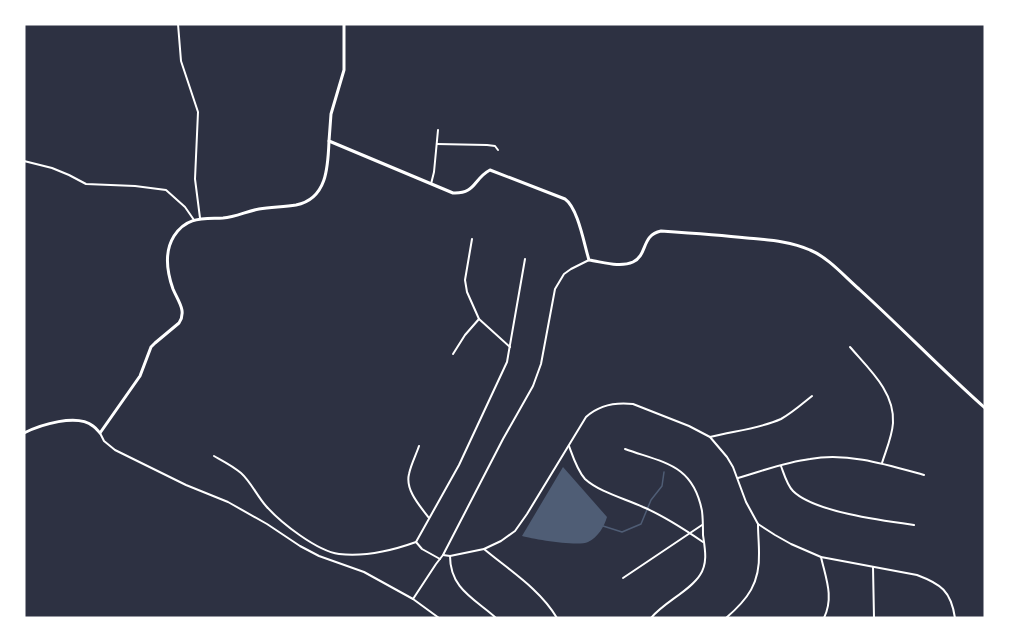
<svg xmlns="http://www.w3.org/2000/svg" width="1009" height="642" font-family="'Titillium Web',sans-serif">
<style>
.water{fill:#4f5d75}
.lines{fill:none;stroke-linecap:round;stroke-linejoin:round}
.stream{stroke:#4f5d75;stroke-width:1.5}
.minor{stroke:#fff;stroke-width:2}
.tertiary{stroke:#fff;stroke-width:3}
.secondary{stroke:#fff;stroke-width:3}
</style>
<rect width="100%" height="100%" fill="#2d3142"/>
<path class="water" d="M563,467l44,50c-3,10 -9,20 -19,25 -10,5 -55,-3 -66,-6z"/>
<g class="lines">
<path class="stream" d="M603,526l19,6 19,-8 10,-24 11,-14 2,-14"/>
<g class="minor">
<path d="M178,24l3,37 17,51 -3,67 5,39"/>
<path d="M437,144l50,1 8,1 3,4"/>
<path d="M24,161l28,7 17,7 17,9 49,2 31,4 19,17 9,13"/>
<path d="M431,184l3,-12 4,-42"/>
<path d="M472,239l-7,41 2,12 12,27 31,28"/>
<path d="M850,347c19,22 45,45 43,76 -1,14 -7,27 -11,40"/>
<path d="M453,354l12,-19 14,-16"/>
<path d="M100,433l4,8 11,9 71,35 42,17 39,22 33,22 19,10 45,16 49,27 26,19"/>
<path d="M710,437c23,-6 49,-8 71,-18 11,-6 21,-15 31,-23"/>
<path d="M419,446c-3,9 -8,18 -10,28 -4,16 11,32 20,44"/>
<path d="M569,446c4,11 8,24 16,33 14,13 41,20 58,28 21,9 41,22 60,35"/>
<path d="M625,449c39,14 68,15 77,62 1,8 1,16 1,24 2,14 5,28 -3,40 -10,16 -36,27 -49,43"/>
<path d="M214,456c9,5 19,10 27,17 10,9 16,23 25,33 15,17 51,45 73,48 26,3 52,-3 77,-12l43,-77 48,-103 18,-103"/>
<path d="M781,466c3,8 6,19 12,25 21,21 91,30 121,34"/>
<path d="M738,478c24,-7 48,-16 72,-19 38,-7 78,6 114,16"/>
<path d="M416,542l6,7 18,10"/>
<path d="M484,549c25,21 56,40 73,69"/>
<path d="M443,555l7,1 34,-7 17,-8 14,-10 12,-17 59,-97c13,-12 29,-15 47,-13l56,22 21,11 17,20 6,10 13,35 12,22 17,11 16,9 30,13 96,18c24,9 34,16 38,43"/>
<path d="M450,556c0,33 25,43 46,62"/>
<path d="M821,557c5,22 13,40 3,61"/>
<path d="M873,567l1,51"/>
<path d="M623,578l79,-53"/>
<path d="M413,599l23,-35 7,-9 60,-116 30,-53 8,-22 14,-75 9,-15 7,-5 18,-9"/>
<path d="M726,618c22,-19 34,-35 33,-65 0,-10 -1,-19 -1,-29"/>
</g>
<path class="tertiary" d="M24,433c16,-8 53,-20 69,-7 3,2 5,5 7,7l40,-57 11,-29 4,-4 24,-20c8,-12 -1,-22 -6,-34 -6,-17 -9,-37 1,-53 13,-20 29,-17 49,-18 13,-1 24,-7 36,-9 13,-2 25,-2 37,-4 31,-6 32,-38 33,-64"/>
<path class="secondary" d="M344,24v46l-13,44 -2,27 124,52c23,1 20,-14 37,-23l75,29c13,9 19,45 24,61 14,2 31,8 44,2 15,-7 8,-27 28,-31 29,2 58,4 86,7 22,2 43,3 63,12 19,8 34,26 49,39 43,39 83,81 126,119"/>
</g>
<rect width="1009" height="642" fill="none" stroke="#ffffff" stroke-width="51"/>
</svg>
